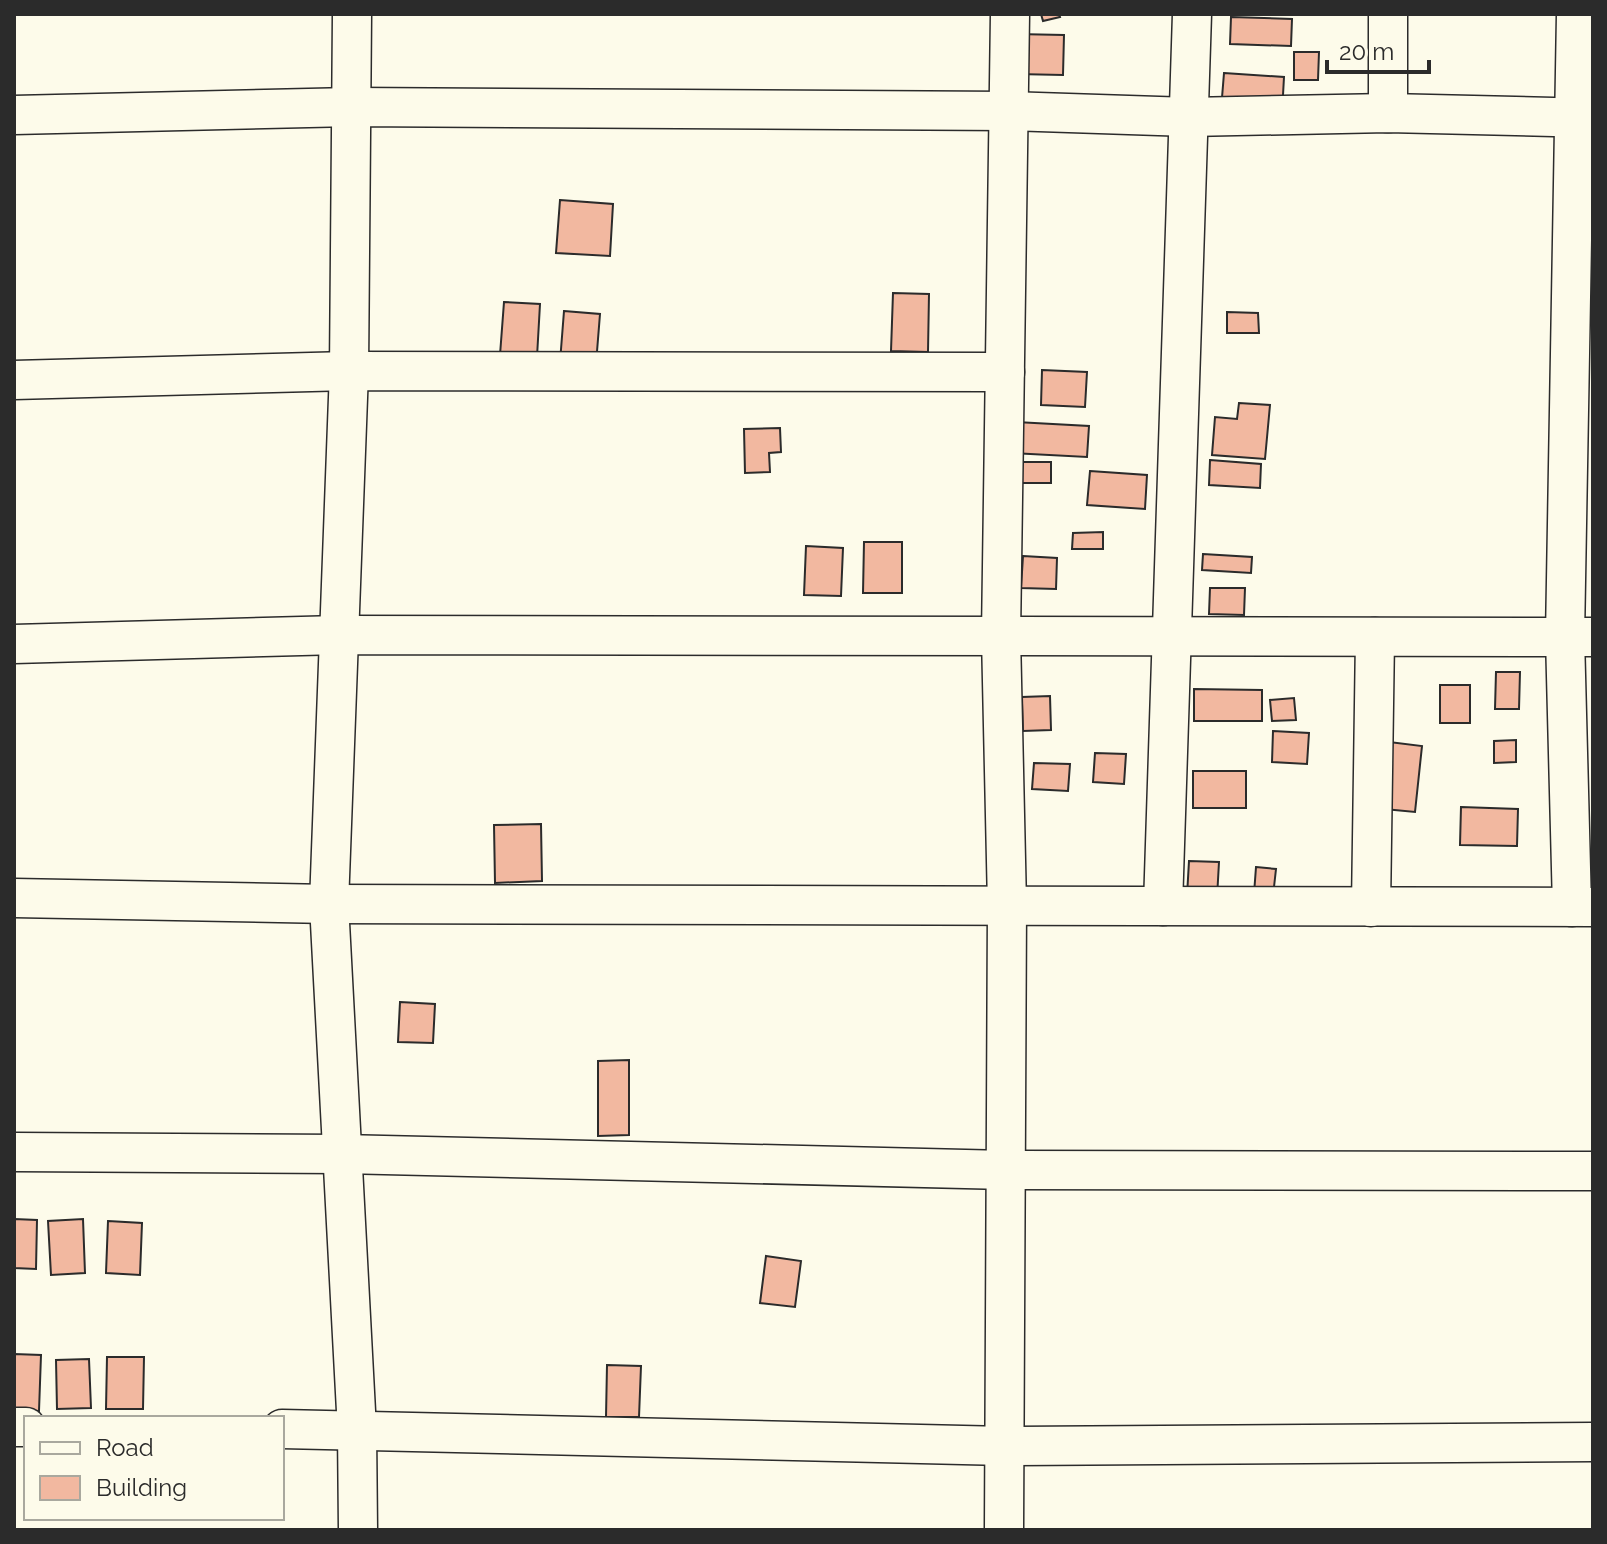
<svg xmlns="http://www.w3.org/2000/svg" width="1607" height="1544" font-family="Raleway,sans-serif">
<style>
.building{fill:#f2b8a0;stroke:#2b2b2b;stroke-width:2}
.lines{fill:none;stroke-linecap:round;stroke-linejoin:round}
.minor-casing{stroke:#2b2b2b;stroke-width:41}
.minor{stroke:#fdfbea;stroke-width:38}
</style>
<rect width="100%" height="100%" fill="#fdfbea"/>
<g class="building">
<path d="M1041,14h18l1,3 -17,4z"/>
<path d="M1231,17l61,2 -1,27 -61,-2z"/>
<path d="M1016,34l48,1 -1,40 -48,-1z"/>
<path d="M1294,52h25l-1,28h-24z"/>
<path d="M1224,73l60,4 -2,36 -61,-3z"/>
<path d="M560,200l53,4 -3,52 -54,-3z"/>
<path d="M893,293l36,1 -1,58 -37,-1z"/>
<path d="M504,302l36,2 -3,53 -37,-2z"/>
<path d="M564,311l36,3 -4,50 -36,-2z"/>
<path d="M1227,312l31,1 1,20h-32z"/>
<path d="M1042,370l45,2 -2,35 -44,-2z"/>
<path d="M1239,403l31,2 -5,54 -53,-4 3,-38 22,2z"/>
<path d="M1015,422l74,4 -2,31 -74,-4z"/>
<path d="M780,428l1,24 -12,1 1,19 -25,1 -1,-44z"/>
<path d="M1210,460l51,4 -1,24 -51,-3z"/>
<path d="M1017,462h34v21h-33z"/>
<path d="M1090,471l57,4 -2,34 -58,-4z"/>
<path d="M1103,532v17h-31l1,-16z"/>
<path d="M864,542h38v51h-39z"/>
<path d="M806,546l37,2 -2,48 -37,-1z"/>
<path d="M1203,554l49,3 -1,16 -49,-3z"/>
<path d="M1023,556l34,2 -1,31 -35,-1z"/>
<path d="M1210,588h35l-1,27 -35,-1z"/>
<path d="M1496,672h24l-1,37h-24z"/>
<rect x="1440" y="685" width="30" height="38"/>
<path d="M1194,689l68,1v31h-68z"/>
<path d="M1050,696l1,34 -28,1 -1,-34z"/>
<path d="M1294,698l2,22 -24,1 -2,-21z"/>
<path d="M1273,731l36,2 -2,31 -35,-2z"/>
<path d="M1516,740v22l-22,1v-22z"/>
<path d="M1381,741l41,5 -7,66 -41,-4z"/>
<path d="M1095,753l31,1 -2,30 -31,-2z"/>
<path d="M1034,763l36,1 -2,27 -36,-2z"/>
<rect x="1193" y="771" width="53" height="37"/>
<path d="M1461,807l57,2 -1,37 -57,-1z"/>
<path d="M541,824l1,57 -47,2 -1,-58z"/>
<path d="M1189,861l30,1 -2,36 -30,-2z"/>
<path d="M1256,867l20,2 -3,27 -19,-2z"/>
<path d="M400,1002l35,2 -2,39 -35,-1z"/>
<path d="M629,1060v75l-31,1v-75z"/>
<path d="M14,1219l23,1 -1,49 -22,-1z"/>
<path d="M83,1219l2,54 -34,2 -3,-54z"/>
<path d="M108,1221l34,2 -2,52 -34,-2z"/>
<path d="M766,1256l35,5 -6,46 -35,-4z"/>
<path d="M14,1354l27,1 -2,56 -25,-1z"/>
<path d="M107,1357h37l-1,52h-37z"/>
<path d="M89,1359l2,49 -34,1 -1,-49z"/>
<path d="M607,1365l34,1 -2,51h-33z"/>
</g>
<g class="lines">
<defs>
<g id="minor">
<path d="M352,14l-3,357 -20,533 28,526 1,100"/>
<path d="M1388,14v99"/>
<path d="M14,115l338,-8 657,4 180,6 199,-4 205,5"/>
<path d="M14,380l335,-9 656,1"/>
<path d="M14,644l325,-9 1254,2"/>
<path d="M14,898l315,6 1264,3"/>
<path d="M1163,906l29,-892"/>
<path d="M1371,907l4,-270"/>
<path d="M1572,907l-7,-270 11,-623"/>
<path d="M14,1152l328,2 664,16 587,1"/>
<path d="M14,1427h12"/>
<path d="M282,1429l723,17 588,-4"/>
<path d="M1004,1530l3,-625 -6,-269 9,-622"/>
</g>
</defs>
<use href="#minor" class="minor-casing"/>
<use href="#minor" class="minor"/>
</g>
<rect width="1607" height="1544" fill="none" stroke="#2b2b2b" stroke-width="32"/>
<rect x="24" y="1416" width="260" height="104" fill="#fdfbea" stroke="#a9a89e" stroke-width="2"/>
<rect x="40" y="1442" width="40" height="12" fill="#fdfbea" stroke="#a9a89e" stroke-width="2"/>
<text x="96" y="1456" font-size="24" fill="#2b2b2b">Road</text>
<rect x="40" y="1476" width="40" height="24" fill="#f2b8a0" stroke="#a9a89e" stroke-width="2"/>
<text x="96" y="1496" font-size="24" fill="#2b2b2b">Building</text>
<path d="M1327 60v12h102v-12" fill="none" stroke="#2b2b2b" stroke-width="4"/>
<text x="1339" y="60" font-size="24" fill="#2b2b2b" stroke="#fdfbea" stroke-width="6" paint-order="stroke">20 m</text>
</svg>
